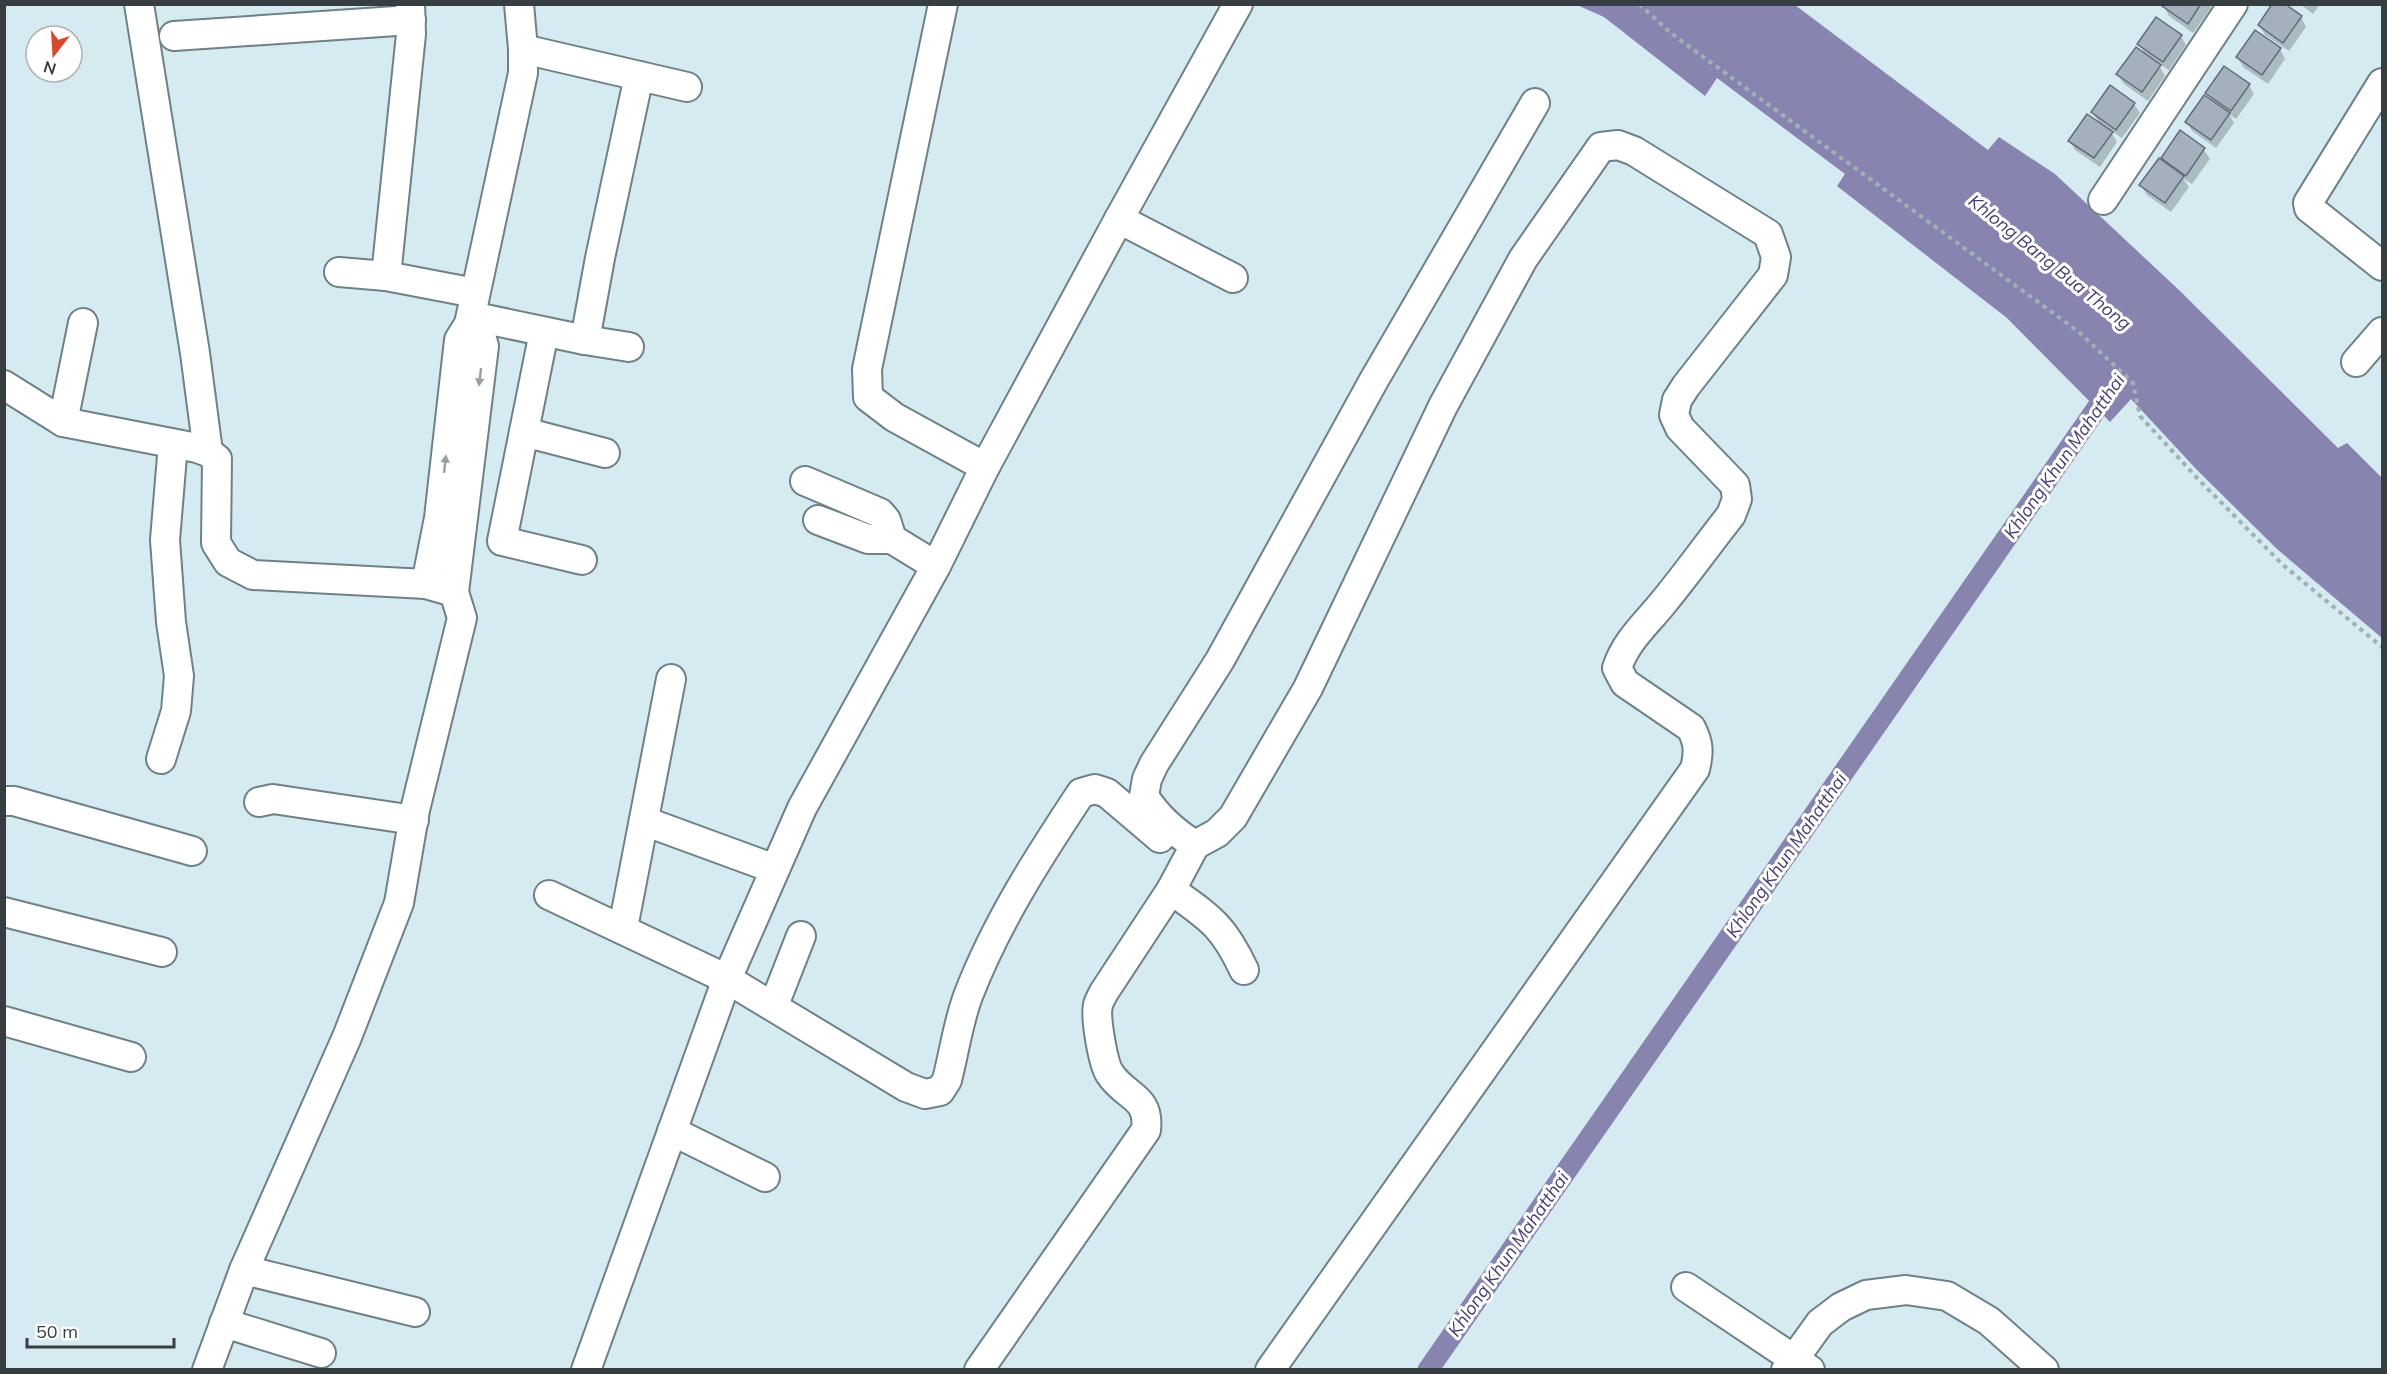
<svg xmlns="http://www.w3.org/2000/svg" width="2387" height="1374" font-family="Mulish,sans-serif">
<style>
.water{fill:#8884b0}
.shadow{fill:#0003}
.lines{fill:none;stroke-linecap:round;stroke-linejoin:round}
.canal{stroke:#8884b0;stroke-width:21}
.building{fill:#a4b0be;stroke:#606b77;stroke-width:1.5}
.minor-casing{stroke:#6e8187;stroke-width:32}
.path{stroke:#a0b1b6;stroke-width:4;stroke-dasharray:4.5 4.5;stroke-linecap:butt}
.minor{stroke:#fff;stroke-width:28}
.oneway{fill:#9a9ea0}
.labels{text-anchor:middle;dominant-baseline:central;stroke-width:6;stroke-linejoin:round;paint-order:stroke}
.water-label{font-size:18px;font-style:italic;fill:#463d77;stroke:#fff}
</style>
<rect width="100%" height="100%" fill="#d6ebf1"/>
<path class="water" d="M1577,5h218l193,145 11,-13 56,37 125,117 158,157 9,-5 35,35v160l-105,-89 -80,-79 -66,-71 -21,23 -103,-104 -170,-132 8,-12 -128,-96 -12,18 -101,-79z"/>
<g class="shadow">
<path d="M2165,4h44l2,4 -18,25 -24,-17 -5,-10z"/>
<path d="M2300,4h20l-7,10z"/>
<path d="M2301,17l5,10 -17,24 -24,-16 -6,-10z"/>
<path d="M2181,36l5,9 -17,25 -11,-7 7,13 -17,25 -24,-17 -6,-9 29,-18 -8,-13z"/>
<path d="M2280,49l5,10 -17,25 -25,-17 -5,-10z"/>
<path d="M2249,85l5,9 -18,25 -7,-5 5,9 -18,25 -24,-17 -5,-9 26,-19 -6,-10z"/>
<path d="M2134,104l6,9 -18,25 -12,-8 7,12 -17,25 -25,-17 -5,-9 30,-17 -8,-12z"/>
<path d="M2180,133l24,17 6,9 -18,25 -9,-6 6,9 -18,25 -24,-17 -6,-10 27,-19 -5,-8z"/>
</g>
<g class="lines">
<path class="canal" d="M1428,1370l685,-985"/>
</g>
<g class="building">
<path d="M2163,4h38l-13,20 -26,-18z"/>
<path d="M2272,4h13l17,12 -19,27 -25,-18z"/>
<path d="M2156,17l26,18 -19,27 -26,-18z"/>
<path d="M2255,30l26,18 -19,27 -26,-18z"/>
<path d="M2136,47l25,18 -19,27 -26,-18z"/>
<path d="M2224,66l26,18 -19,27 -26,-18z"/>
<path d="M2110,85l25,18 -19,27 -25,-18z"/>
<path d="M2204,95l26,18 -19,27 -26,-18z"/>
<path d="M2087,114l26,18 -19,26 -26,-17z"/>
<path d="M2180,130l25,18 -19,28 -25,-18z"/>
<path d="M2159,158l25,18 -19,27 -26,-18z"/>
</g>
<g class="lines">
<defs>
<g id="minor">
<path d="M139,4l56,349 13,99"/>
<path d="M410,4l1,30 -25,242 89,17"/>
<path d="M943,4l-76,365 1,28 26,20 91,50"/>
<path d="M174,36l237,-16"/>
<path d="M523,49l164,38"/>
<path d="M2382,83l-74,120 1,5 73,58"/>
<path d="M2103,200l130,-196"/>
<path d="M1119,219l114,59"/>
<path d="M339,272l47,4"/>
<path d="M471,316l114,24 15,-82 39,-182"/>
<path d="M544,332l-42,209 80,19"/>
<path d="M585,340l44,7"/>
<path d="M2356,362l26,-30"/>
<path d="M4,385l59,37 134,26 11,4 9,7 -1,84 12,19 25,13 173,9 28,8 8,26 -47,192 -16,93 -52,134 -103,233 -37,100"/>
<path d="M63,422l20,-99"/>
<path d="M524,432l81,21"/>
<path d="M805,481l75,32 6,7 6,19 44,27"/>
<path d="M818,520l50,19h24"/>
<path d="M426,584l13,-66 20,-178 10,-16 54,-251v-24l-4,-45"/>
<path d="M454,592l30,-246 -3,-10 -12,-12"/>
<path d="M161,759l15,-48 3,-35 -8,-54 -6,-82 8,-96"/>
<path d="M4,801h10l178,50"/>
<path d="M259,802l14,-3 141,21"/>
<path d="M644,821l131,48"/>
<path d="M1195,845l22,-12 16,-16 75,-129 135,-282 80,-147 78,-112 17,-2 16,6 134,83 8,23 -3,18 -87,111 -9,14 -3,15 6,13 55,57 2,14 -6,16c-23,29 -45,60 -69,89 -17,21 -36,37 -45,64l8,15 66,45c8,15 8,25 4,41l-425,601"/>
<path d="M1171,890c39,28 52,35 73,80"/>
<path d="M549,895l178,84 179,108 19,7 15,-3 7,-11c7,-27 11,-57 21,-84 28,-73 70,-138 113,-203l14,-4 12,4 53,45"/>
<path d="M4,912l158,40"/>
<path d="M623,928l48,-249"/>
<path d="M774,1005l27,-69"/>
<path d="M4,1021l127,36"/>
<path d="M672,1131l93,46"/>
<path d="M244,1270l171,42"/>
<path d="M1686,1287l124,83"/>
<path d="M224,1323l97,30"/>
<path d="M586,1370l141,-391 75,-171 134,-242 49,-99 134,-248 119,-215"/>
<path d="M979,1370l167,-240c4,-34 -20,-32 -36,-56 -7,-10 -15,-57 -12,-69 1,-4 4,-9 6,-13l67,-102 24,-45c-21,-13 -38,-28 -51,-49l3,-17 7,-15 66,-104 154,-280 161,-277"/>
<path d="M1786,1370l34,-47 21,-16 25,-12 40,-5 41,6 42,25 55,49"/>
</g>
</defs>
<use href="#minor" class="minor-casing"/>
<path class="path" d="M1639,4l33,30 407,298 54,51 7,33 59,64 84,85 99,82"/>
<use href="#minor" class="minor"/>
</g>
<defs><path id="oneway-solid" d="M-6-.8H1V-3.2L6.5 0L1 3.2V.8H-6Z" transform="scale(1.5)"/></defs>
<g class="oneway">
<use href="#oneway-solid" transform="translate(480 377) rotate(97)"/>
<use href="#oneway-solid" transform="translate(445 464) rotate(-84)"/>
</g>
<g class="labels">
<g class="water-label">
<text transform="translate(2050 262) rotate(39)">Khlong Bang Bua Thong</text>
<text transform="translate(2064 456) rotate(-55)">Khlong Khun Mahatthai</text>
<text transform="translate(1786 855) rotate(-55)">Khlong Khun Mahatthai</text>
<text transform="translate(1508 1254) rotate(-55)">Khlong Khun Mahatthai</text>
</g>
</g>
<rect width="2387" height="1374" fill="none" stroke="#363e41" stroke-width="12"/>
<g transform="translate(54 54) rotate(197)"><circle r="28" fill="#ffffff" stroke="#afb2b3" stroke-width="1.5"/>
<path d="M0-4.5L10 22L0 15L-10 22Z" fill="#d5492f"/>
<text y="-9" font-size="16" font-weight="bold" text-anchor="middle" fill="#363e41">N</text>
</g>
<path d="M27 1338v9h147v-9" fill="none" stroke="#363e41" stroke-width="3"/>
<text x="36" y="1338" font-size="18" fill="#363e41" stroke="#ffffff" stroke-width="4.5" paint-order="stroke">50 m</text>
</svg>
